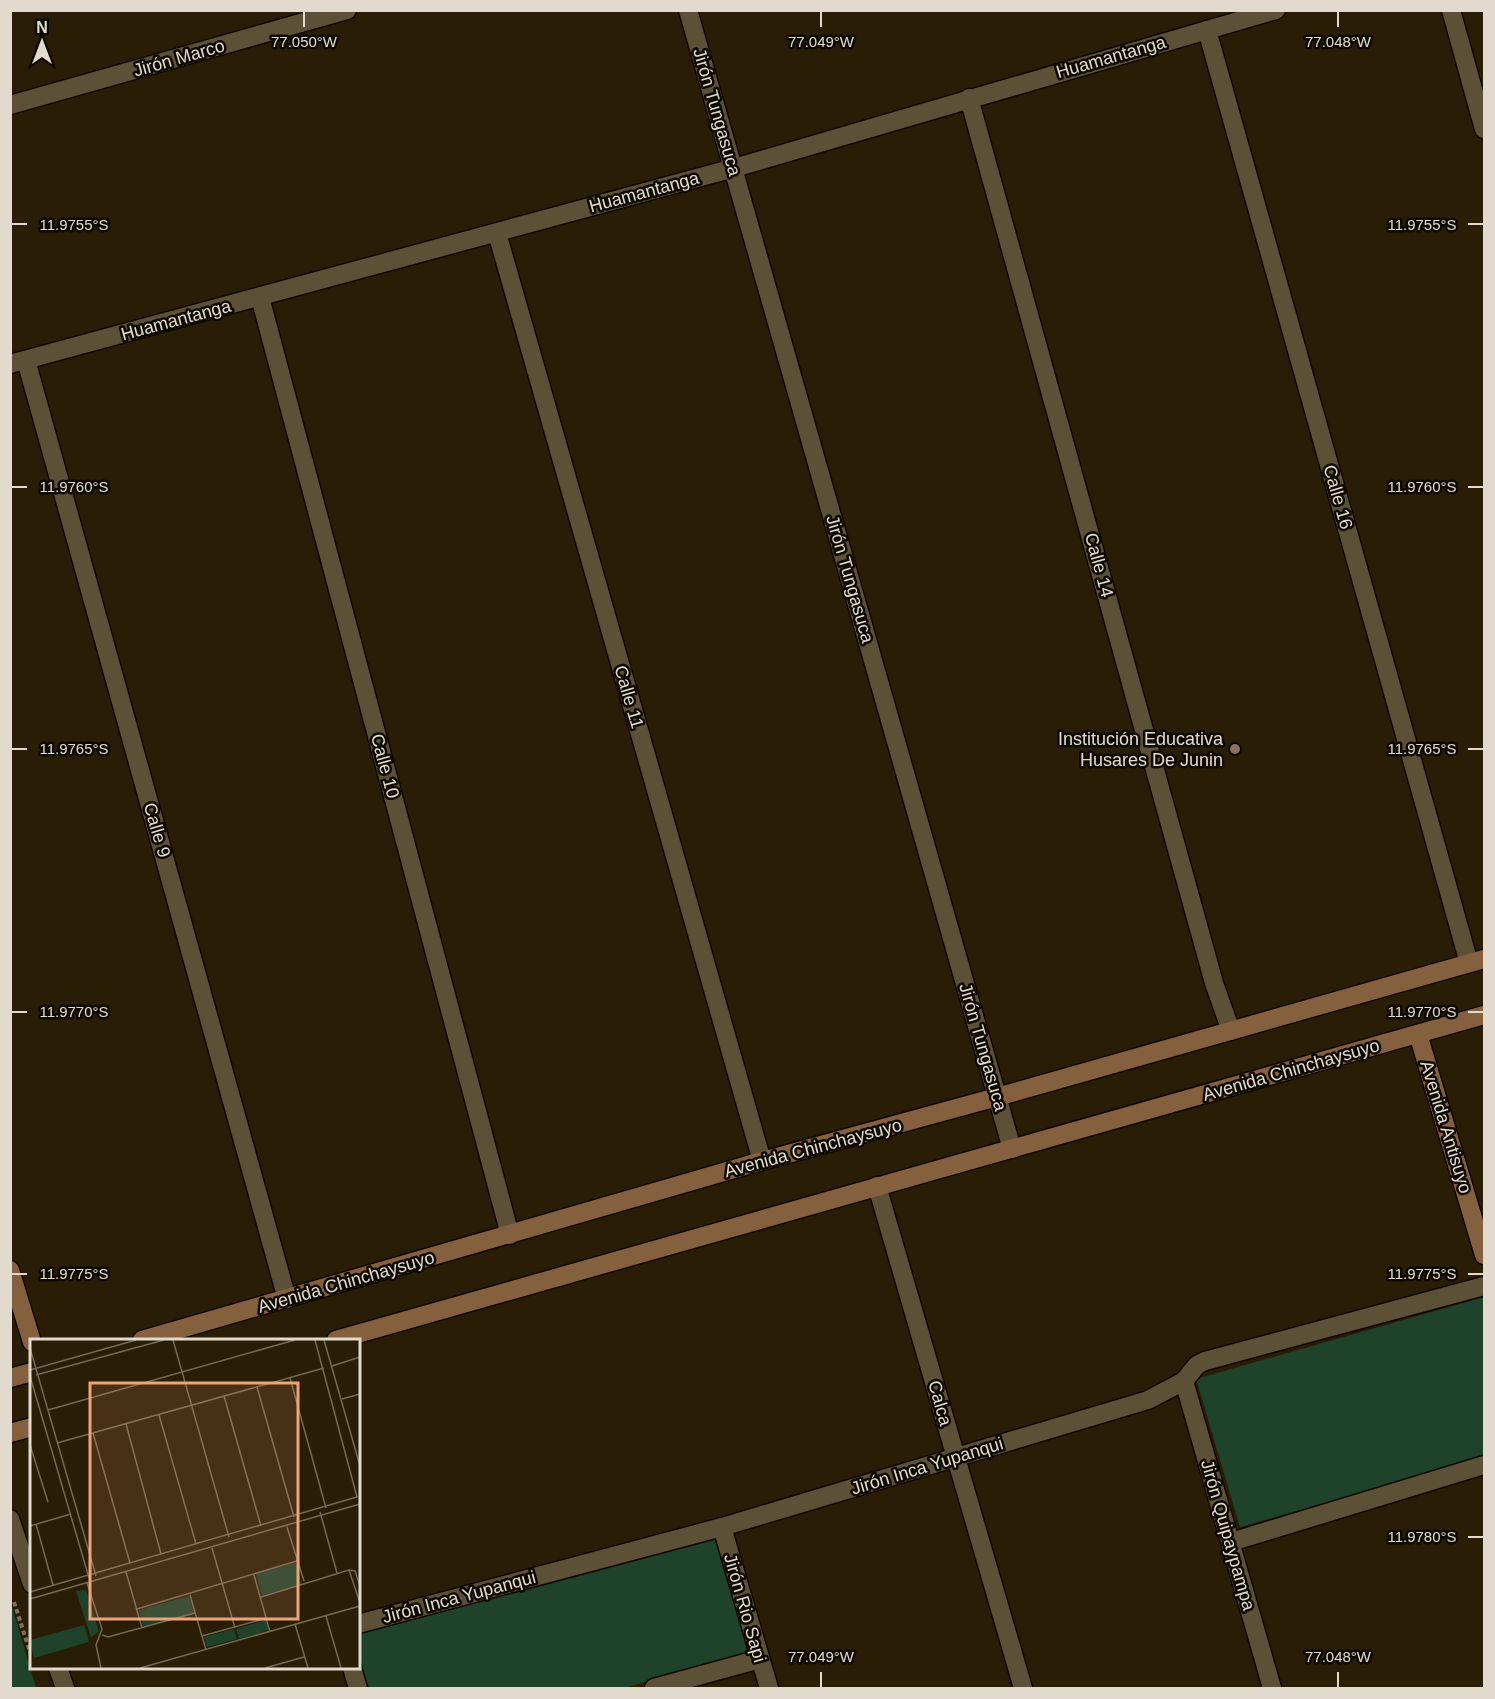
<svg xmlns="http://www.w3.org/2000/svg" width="1495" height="1699" font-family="Helvetica,sans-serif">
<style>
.green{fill:#1f422a}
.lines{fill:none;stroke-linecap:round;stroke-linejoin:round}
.street-casing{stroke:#110700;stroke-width:21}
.secondary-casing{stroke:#110700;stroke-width:21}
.path{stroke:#7b715d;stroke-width:4;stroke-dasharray:4.5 3;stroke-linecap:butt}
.street{stroke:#5c5036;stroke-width:18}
.secondary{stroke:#85603f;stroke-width:18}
.ticks{fill:none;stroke:#e2dacc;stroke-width:2}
.education-dot{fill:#8d6e63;stroke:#0d0902;stroke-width:2}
.labels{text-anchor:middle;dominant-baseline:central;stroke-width:5;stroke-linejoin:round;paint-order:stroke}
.street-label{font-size:18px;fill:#e2dacc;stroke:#0d0902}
.poi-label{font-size:18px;fill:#e2dacc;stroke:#0d0902;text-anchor:end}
.inset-road{fill:none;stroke:#736955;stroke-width:1.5}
.view{fill:#efa378;fill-opacity:0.15;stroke:#efa378;stroke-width:3}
.inset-edge{fill:none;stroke:#e2dacc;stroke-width:3}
.ticks-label{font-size:15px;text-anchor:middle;fill:#e2dacc;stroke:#0d0902;stroke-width:5;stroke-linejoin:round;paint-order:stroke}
</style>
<rect width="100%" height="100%" fill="#291e05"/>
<g class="green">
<path d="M1484,1297v160l-244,70 -44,-148z"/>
<path d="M716,1536l34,117 -126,35h-256l-9,-34v-22z"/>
<path d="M11,1603l25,85h-25z"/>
</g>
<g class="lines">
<defs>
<g id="street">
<path d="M688,10l324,1139"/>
<path d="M1451,10l33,119"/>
<path d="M1207,30l262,933"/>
<path d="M969,98l245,885 17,48"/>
<path d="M10,105l337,-95"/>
<path d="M497,233l265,928"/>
<path d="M260,297l250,938"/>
<path d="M26,360l261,939"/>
<path d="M10,364l724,-196 542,-158"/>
<path d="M877,1186l146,502"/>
<path d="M1184,1381l88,307"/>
<path d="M10,1519l22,65"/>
<path d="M722,1527l47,161"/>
<path d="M1231,1542l253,-77"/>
<path d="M358,1624l364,-97 426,-127 36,-19 13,-16 8,-4 279,-75"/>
<path d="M58,1668l7,20"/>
<path d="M352,1668l6,20"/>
<path d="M654,1688l106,-29"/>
</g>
<g id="secondary">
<path d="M1418,1034l66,221"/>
<path d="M10,1270l22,72"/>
<path d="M142,1340l620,-179 235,-64 487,-138"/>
<path d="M336,1340l1148,-325"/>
<path d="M10,1378l22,-6"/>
<path d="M10,1433l22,-6"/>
</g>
</defs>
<use href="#street" class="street-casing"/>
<use href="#secondary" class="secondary-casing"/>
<path class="path" d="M14,1602l18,56"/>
<use href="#street" class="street"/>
<use href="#secondary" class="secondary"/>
</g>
<path class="ticks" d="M304,12v15M821,12v15M1338,12v15M12,224h15M1468,224h15M12,487h15M1468,487h15M12,749h15M1468,749h15M12,1012h15M1468,1012h15M12,1274h15M1468,1274h15M1468,1537h15M821,1672v15M1338,1672v15"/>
<circle class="education-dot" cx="1235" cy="749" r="6"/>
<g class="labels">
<g class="street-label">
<text transform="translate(1111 57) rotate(-16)">Huamantanga</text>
<text transform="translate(179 58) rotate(-16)">Jirón Marco</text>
<text transform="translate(717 112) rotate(74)">Jirón Tungasuca</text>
<text transform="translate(644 192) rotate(-15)">Huamantanga</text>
<text transform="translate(176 320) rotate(-15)">Huamantanga</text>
<text transform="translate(1338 497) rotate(74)">Calle 16</text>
<text transform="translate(1099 565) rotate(75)">Calle 14</text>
<text transform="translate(850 579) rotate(74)">Jirón Tungasuca</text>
<text transform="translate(629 697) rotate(74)">Calle 11</text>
<text transform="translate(385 766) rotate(75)">Calle 10</text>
<text transform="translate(157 830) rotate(74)">Calle 9</text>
<text transform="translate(983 1047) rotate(74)">Jirón Tungasuca</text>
<text transform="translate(1291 1070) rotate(-16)">Avenida Chinchaysuyo</text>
<text transform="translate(1446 1127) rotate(73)">Avenida Antisuyo</text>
<text transform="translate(813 1148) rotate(-15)">Avenida Chinchaysuyo</text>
<text transform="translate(346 1282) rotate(-16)">Avenida Chinchaysuyo</text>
<text transform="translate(940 1403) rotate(74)">Calca</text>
<text transform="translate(927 1466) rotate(-17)">Jirón Inca Yupanqui</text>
<text transform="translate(1228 1535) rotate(74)">Jirón Quipaypampa</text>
<text transform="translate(459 1597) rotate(-15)">Jirón Inca Yupanqui</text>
<text transform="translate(745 1608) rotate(74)">Jirón Rio Sapi</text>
</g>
<g class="poi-label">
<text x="1223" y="739">Institución Educativa<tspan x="1223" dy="21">Husares De Junin</tspan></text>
</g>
</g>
<g transform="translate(30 1339)">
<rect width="330" height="330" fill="#291e05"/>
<path d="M266,224l6,21 -40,11 -6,-21zM56,251l13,41 -8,7 -15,-47zM159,257l5,17 -51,14 -4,-17zM236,281l3,10 -30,9 -3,-10zM54,286l5,17 -55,16 -4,-18zM204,290l3,10 -30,8 -3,-10z" fill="#1f422a"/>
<path class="inset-road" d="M143,1l56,197M294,1l36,126M0,9l66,228M302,27l28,-9M0,31l106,-30M6,36l128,-35M0,37l59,202M260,39l36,130M227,48l37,130M194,57l37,130M312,60l18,-5M18,71l247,-70M129,76l37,129M96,85l35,130M63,94l37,130M27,104l267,-75M0,106l18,57M290,173l17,61M6,185l17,61M0,187l41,-12M257,188l17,54M182,209l23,80M319,231l11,33M96,233l16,56M224,236l16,57M57,244l15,46 -6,16 5,23M0,253l327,-95 -42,-157M160,256l16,55M231,258l88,-27 6,1 5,15M0,260l330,-95M107,270l160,-48M296,277l15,52M265,285l13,44M72,296l6,2 87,-24M172,297l65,-18M110,329l220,-62M235,329l39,-11"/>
<path class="view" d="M60,44h208v236h-208z"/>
<rect width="330" height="330" class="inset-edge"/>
</g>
<g class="ticks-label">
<text x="304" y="47">77.050°W</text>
<text x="821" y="47">77.049°W</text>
<text x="1338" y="47">77.048°W</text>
<text x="74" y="230">11.9755°S</text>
<text x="1422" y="230">11.9755°S</text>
<text x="74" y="492">11.9760°S</text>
<text x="1422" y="492">11.9760°S</text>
<text x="74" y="754">11.9765°S</text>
<text x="1422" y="754">11.9765°S</text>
<text x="74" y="1017">11.9770°S</text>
<text x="1422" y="1017">11.9770°S</text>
<text x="74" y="1279">11.9775°S</text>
<text x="1422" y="1279">11.9775°S</text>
<text x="1422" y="1542">11.9780°S</text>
<text x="821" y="1662">77.049°W</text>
<text x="1338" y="1662">77.048°W</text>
</g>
<rect width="1495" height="1699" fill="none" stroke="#e2dacc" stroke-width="24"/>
<g transform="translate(42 42)" stroke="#0d0902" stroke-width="4.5" paint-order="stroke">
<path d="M0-4.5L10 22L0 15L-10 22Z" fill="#e2dacc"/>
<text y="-9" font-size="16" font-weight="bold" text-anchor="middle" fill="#e2dacc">N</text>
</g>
</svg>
